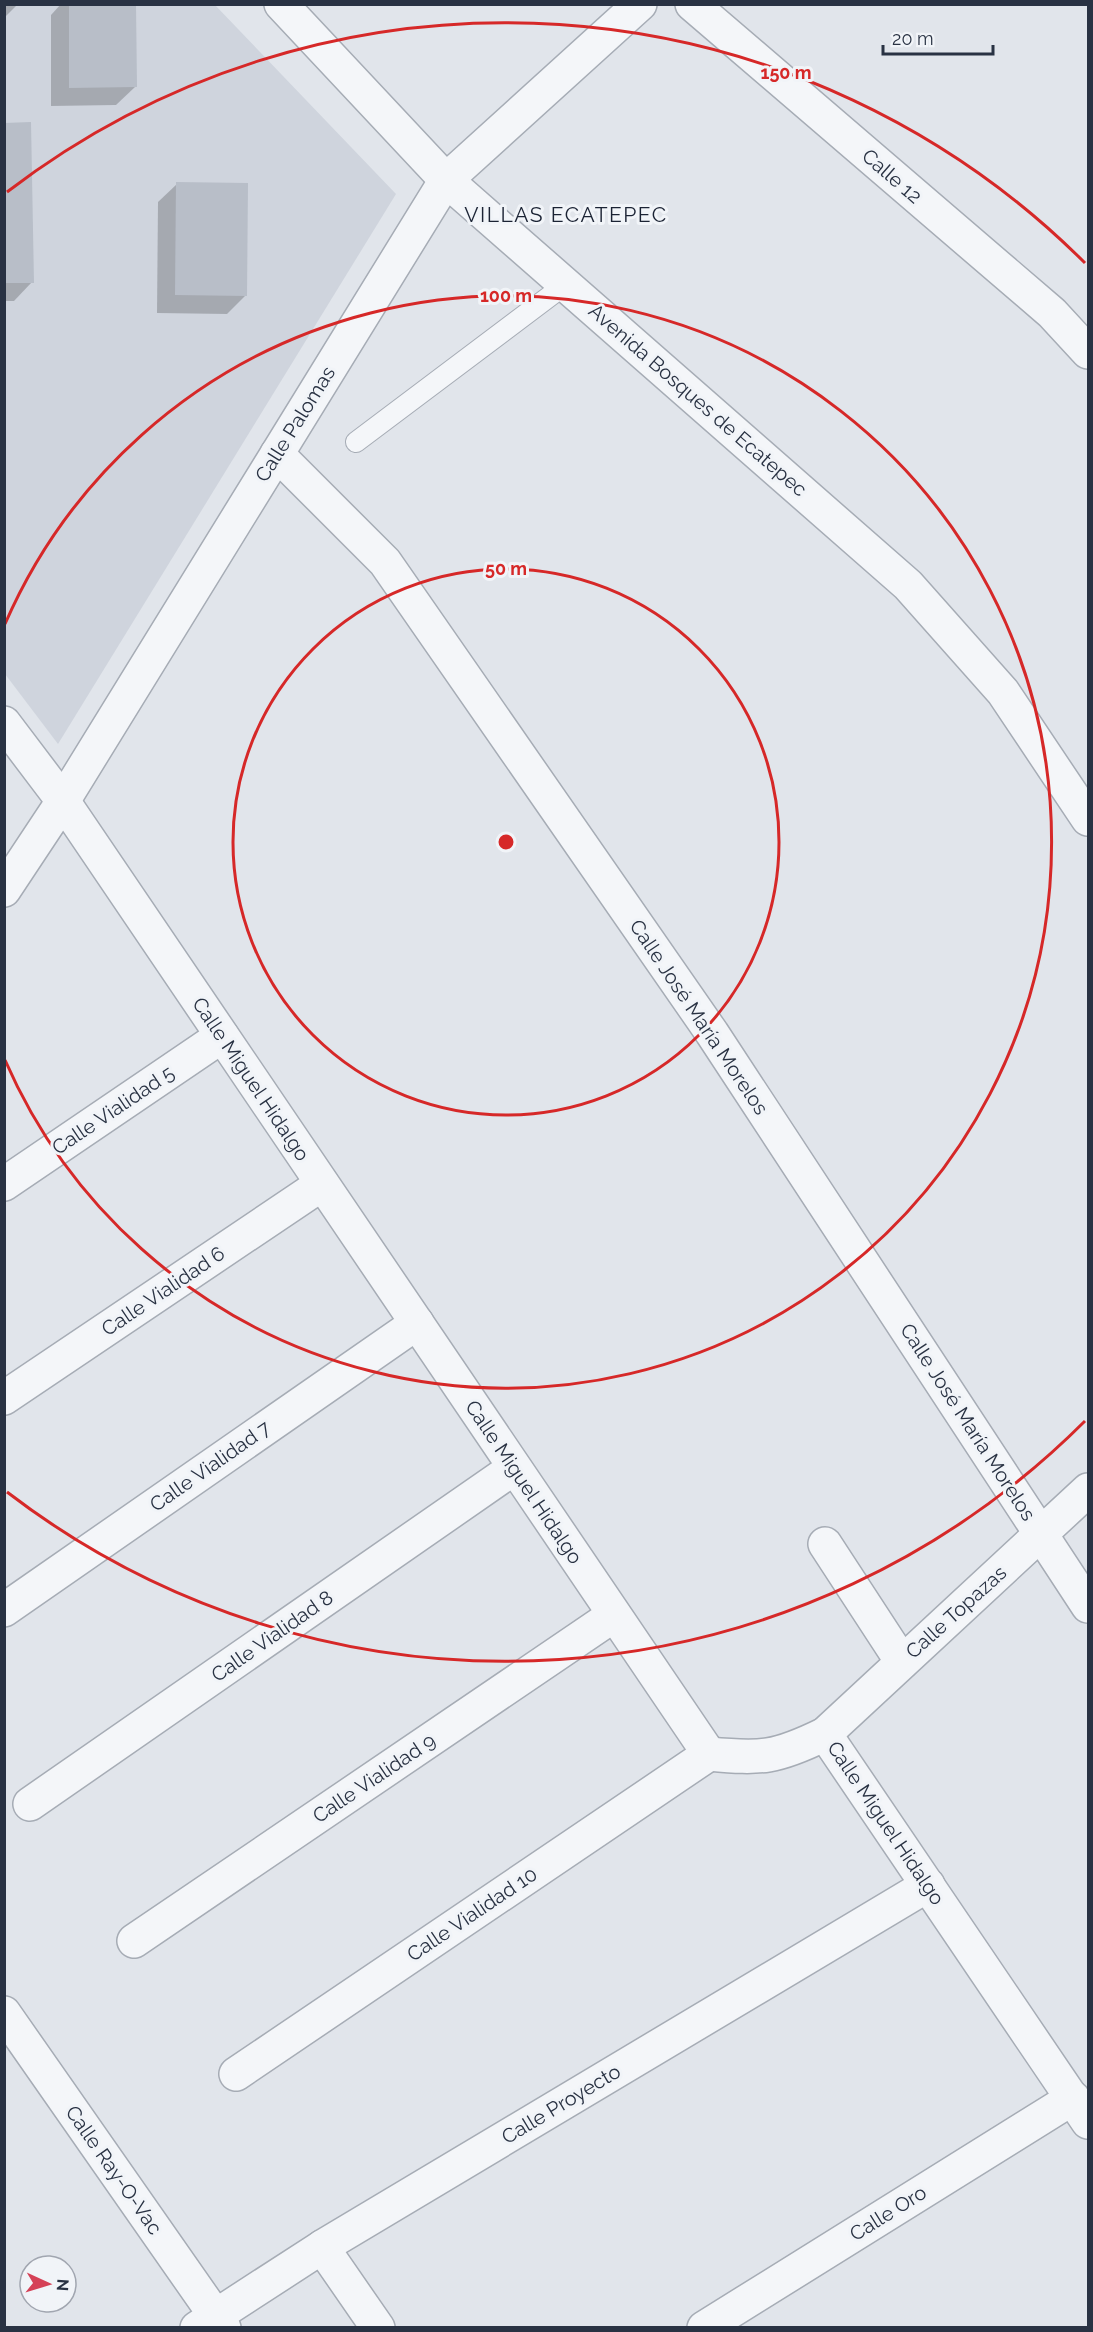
<svg xmlns="http://www.w3.org/2000/svg" width="1093" height="2332" font-family="Raleway,sans-serif">
<style>
.built{fill:#cfd4dd}
.shadow{fill:#0003}
.building{fill:#b8bec8}
.lines{fill:none;stroke-linecap:round;stroke-linejoin:round}
.lane-casing{stroke:#a6acb5;stroke-width:22}
.street-casing{stroke:#a6acb5;stroke-width:36}
.lane{stroke:#f4f6f9;stroke-width:20}
.street{stroke:#f4f6f9;stroke-width:33}
.ring{fill:none;stroke:#d62828;stroke-width:3}
.labels{text-anchor:middle;dominant-baseline:central;stroke-width:6;stroke-linejoin:round;paint-order:stroke}
.street-label{font-size:20px;fill:#293243;stroke:#f1f4f8}
.neighbourhood-label{font-size:21px;letter-spacing:1.5px;fill:#1b2334;stroke:#f1f4f8}
.centre{fill:#d62828;stroke:#f1f4f8;stroke-width:3}
.ring-label{font-size:18px;text-anchor:middle;font-weight:bold;fill:#d62828;stroke:#f1f4f8;stroke-width:6;stroke-linejoin:round;paint-order:stroke}
</style>
<rect width="100%" height="100%" fill="#e1e5eb"/>
<path class="built" d="M4,5h211l181,189 -338,550 -53,-70z"/>
<g class="shadow">
<path d="M4,4h14l-14,14z"/>
<path d="M61,4h74v83l-19,18 -65,1v-91z"/>
<path d="M4,124l28,158 -18,19h-10z"/>
<path d="M177,184l68,112 -18,18 -70,-1 1,-111z"/>
</g>
<g class="building">
<path d="M69,4h67l1,83 -68,1z"/>
<path d="M31,122l3,161h-30v-160z"/>
<path d="M176,182l72,1 -1,113 -72,-1z"/>
</g>
<g class="lines">
<defs>
<path id="lane" d="M356,442l210,-158"/>
<g id="street">
<path d="M281,4l165,176 462,405 95,107 85,127"/>
<path d="M692,4l360,309 36,39"/>
<path d="M277,454l108,108 327,471 376,573"/>
<path d="M4,723l59,78 646,953"/>
<path d="M4,890l59,-89 383,-621 194,-176"/>
<path d="M4,1184l218,-148"/>
<path d="M4,1398l318,-214"/>
<path d="M825,1544l77,118"/>
<path d="M4,1610l413,-287"/>
<path d="M825,1734l263,388"/>
<path d="M709,1754c53,5 67,4 116,-20l263,-244"/>
<path d="M30,1804l484,-336"/>
<path d="M134,1941l480,-326"/>
<path d="M4,2013l220,315"/>
<path d="M236,2074l473,-320"/>
<path d="M322,2247l56,81"/>
<path d="M197,2328l125,-81 606,-362"/>
<path d="M704,2328l369,-230"/>
</g>
</defs>
<use href="#lane" class="lane-casing"/>
<use href="#street" class="street-casing"/>
<use href="#lane" class="lane"/>
<use href="#street" class="street"/>
</g>
<g class="ring">
<circle cx="506" cy="842" r="273"/>
<path d="M5 624A546 546 0 1 1 5 1060"/>
<path d="M1085 1421A819 819 0 0 1 7 1492M7 192A819 819 0 0 1 1085 263"/>
</g>
<g class="labels">
<g class="street-label">
<text transform="translate(892 176) rotate(41)">Calle 12</text>
<text transform="translate(698 400) rotate(41)">Avenida Bosques de Ecatepec</text>
<text transform="translate(295 424) rotate(-58)">Calle Palomas</text>
<text transform="translate(699 1017) rotate(56)">Calle José María Morelos</text>
<text transform="translate(251 1079) rotate(56)">Calle Miguel Hidalgo</text>
<text transform="translate(113 1110) rotate(-34)">Calle Vialidad 5</text>
<text transform="translate(163 1291) rotate(-34)">Calle Vialidad 6</text>
<text transform="translate(968 1422) rotate(57)">Calle José María Morelos</text>
<text transform="translate(210 1466) rotate(-35)">Calle Vialidad 7</text>
<text transform="translate(524 1482) rotate(56)">Calle Miguel Hidalgo</text>
<text transform="translate(956 1612) rotate(-42)">Calle Topazas</text>
<text transform="translate(272 1636) rotate(-35)">Calle Vialidad 8</text>
<text transform="translate(374 1778) rotate(-34)">Calle Vialidad 9</text>
<text transform="translate(886 1823) rotate(56)">Calle Miguel Hidalgo</text>
<text transform="translate(472 1914) rotate(-34)">Calle Vialidad 10</text>
<text transform="translate(561 2104) rotate(-31)">Calle Proyecto</text>
<text transform="translate(114 2170) rotate(55)">Calle Ray-O-Vac</text>
<text transform="translate(888 2213) rotate(-32)">Calle Oro</text>
</g>
<g class="neighbourhood-label">
<text x="566" y="214">VILLAS ECATEPEC</text>
</g>
</g>
<circle cx="506" cy="842" r="9" class="centre"/>
<g class="ring-label">
<text x="786" y="79">150 m</text>
<text x="506" y="302">100 m</text>
<text x="506" y="575">50 m</text>
</g>
<rect width="1093" height="2332" fill="none" stroke="#293243" stroke-width="12"/>
<g transform="translate(48 2284) rotate(94)"><circle r="28" fill="#f1f4f8" stroke="#a1a6b0" stroke-width="1.5"/>
<path d="M0-4.5L10 22L0 15L-10 22Z" fill="#d54157"/>
<text y="-9" font-size="16" font-weight="bold" text-anchor="middle" fill="#293243">N</text>
</g>
<path d="M883 45v9h110v-9" fill="none" stroke="#293243" stroke-width="3"/>
<text x="892" y="45" font-size="18" fill="#293243" stroke="#f1f4f8" stroke-width="4.5" paint-order="stroke">20 m</text>
</svg>
